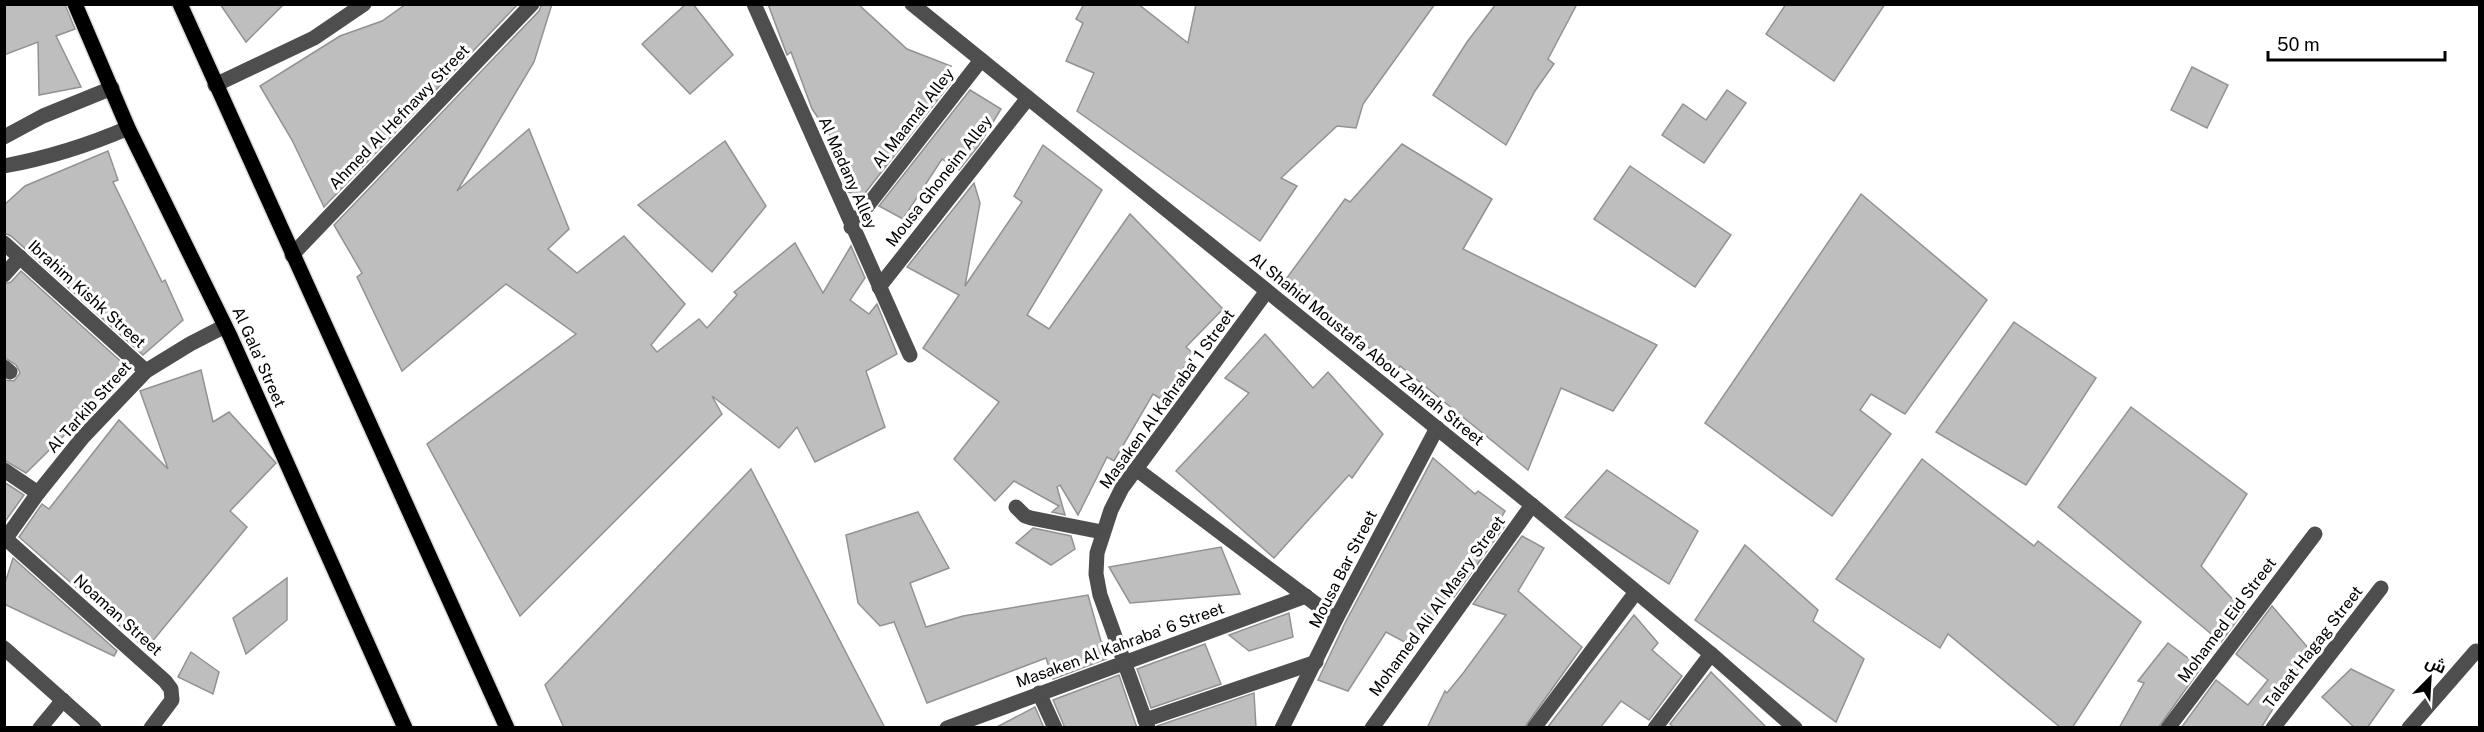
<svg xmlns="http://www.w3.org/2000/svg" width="2484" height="732" font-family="'Public Sans',Cairo,sans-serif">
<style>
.building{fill:#bebebe;stroke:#929292;stroke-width:1.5}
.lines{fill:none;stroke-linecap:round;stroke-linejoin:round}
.major-casing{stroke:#dbdbdb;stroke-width:18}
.minor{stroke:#4e4e4e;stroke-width:15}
.major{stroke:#000;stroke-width:15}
.labels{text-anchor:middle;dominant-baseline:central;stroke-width:6;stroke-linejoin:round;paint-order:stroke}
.street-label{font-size:16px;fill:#000;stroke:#fff}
</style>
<rect width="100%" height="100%" fill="#fff"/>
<g class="building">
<path d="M4,4h61l10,25 -19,7 25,51 -42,8 -1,-53 -34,13z"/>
<path d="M220,4h64l-38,38z"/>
<path d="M406,4h112l-194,203 -32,-67 -32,-54 80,-50 42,-15z"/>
<path d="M542,4h10l-18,58 -77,129 72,-62 40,100 -21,20 29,24 47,-37 61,68 -34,41 6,7 42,-33 8,9 30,-33 -3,-3 61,-49 28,50 28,-47 14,32 -15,22 19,14 8,-10 20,50 -31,17 19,56 -70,35 -18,-35 -18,21 -67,-52 10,18 -202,202 -93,-172 149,-110 -70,-50 -104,87 -45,-94 5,-4 -28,-48 205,-214z"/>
<path d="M686,4h7l40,51 -43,39 -48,-50z"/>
<path d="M768,4h90l49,45 44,17 -6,9 8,5 -91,117 -14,-5 -14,-32 7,-8 -29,-43 -21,-57 -4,3z"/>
<path d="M1084,4h54l50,39 8,-39h239l-72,100 -7,24 -19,-2 -56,52 16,8 -37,55 -183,-130 17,-38 -28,-12 17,-38 -7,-4z"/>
<path d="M1496,4h81l-29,55 6,5 -19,27 -29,54 -73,-50 34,-53z"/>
<path d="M1786,4h99l-51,77 -68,-47z"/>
<path d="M2192,67l36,18 -21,43 -36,-18z"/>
<path d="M970,90l31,19 -22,36 -20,25 -17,-11 -39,60 -24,-13z"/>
<path d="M1727,90l19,13 -42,60 -42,-28 21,-31 23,16z"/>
<path d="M725,141l41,65 -54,66 -74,-67z"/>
<path d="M1402,144l90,55 -29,50 194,96 -44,66 -52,-23 -33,82 -128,-104 -3,5 -111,-92 59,-80 5,3z"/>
<path d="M1043,145l59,45 -75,125 22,14 81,-115 93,95 -37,38 8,7 -33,45 -8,-5 -39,67 -7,-4 -29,58 -18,-30 -3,2 8,28 -13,-3 7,-6 -45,-25 -19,20 -41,-42 45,-57 -76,-54 36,-53 -52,-28 67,-84 6,20 -15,83 57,-84 -8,-6z"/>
<path d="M108,151l10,29 -5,2 49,100 3,-2 18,40 -40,35 -132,-119 -7,-3v-28l21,-19z"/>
<path d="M1630,166l101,69 -36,52 -101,-68z"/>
<path d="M1861,194l126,106 -82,114 -34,-20 -11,16 31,24 -59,82 -127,-93z"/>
<path d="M21,271l105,95 -12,15 -30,27 12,-4 -70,69 -22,-13v-80l10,1 6,-8 -4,-8 -12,-8v-73l7,-2z"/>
<path d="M2014,322l82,56 -70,107 -90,-53z"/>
<path d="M1265,334l48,54 15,-16 55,62 -31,44 -3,-3 -75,83 -98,-87 73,-78 -24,-15z"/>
<path d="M201,370l12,52 16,-10 47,51 -46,48 17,16 -101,122 -127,-112 23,-33 7,5 70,-89 49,49 -28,-78z"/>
<path d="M2131,407l116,87 -46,72 43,45 -23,31 -163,-135z"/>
<path d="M1433,458l42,36 3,-3 27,20 -7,12 6,4 -50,70 -6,-2 -36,51 -26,-14 -38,59 -30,-11 27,-57z"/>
<path d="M1922,459l112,87 4,-5 103,81 -69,106h-11l-113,-94 -8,14 -104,-69z"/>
<path d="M751,469l134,259h-321l-19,-43z"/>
<path d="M1607,470l91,61 -29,53 -104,-67z"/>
<path d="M4,482l20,13 -20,28z"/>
<path d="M918,512l31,56 -39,15 16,44 37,-11 125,-21 18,64 -53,20 -7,-21 -119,45 -33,-81 -14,4 -22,-23 -12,-68z"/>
<path d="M1033,528l38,8 4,13 -24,16 -35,-22z"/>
<path d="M1522,536l22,12 -26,43 64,56 -58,81h-97l18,-37 2,2 17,-21 42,-57 -33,-11z"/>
<path d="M1745,545l73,65 -5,11 51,38 -28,63 -141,-102z"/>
<path d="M1221,547l19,47 -110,9 -21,-36z"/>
<path d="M13,558l104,93 -3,5 -110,-52v-18z"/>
<path d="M287,578v42l-41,34 -13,-36z"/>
<path d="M2272,606l38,44 -49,78h-80l35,-48 32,25 20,-25 -32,-26z"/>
<path d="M1289,613l4,24 -44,14 -20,-16z"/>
<path d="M1634,615l24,28 -6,7 30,26 -33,44 -28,-19 -21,27h-53z"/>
<path d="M2168,643l33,25 -43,60h-39l25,-45 -6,-2z"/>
<path d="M1205,644l16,40 -70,24 -14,-39z"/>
<path d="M191,652l28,20 -6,22 -35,-17z"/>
<path d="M2351,669l43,21 -27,38h-12l-33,-31z"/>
<path d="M1711,672l56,56h-93l-4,-4z"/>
<path d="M1119,675l18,53h-72l-12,-28z"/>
<path d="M1254,693l2,35h-99v-2z"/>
<path d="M1035,707l9,21h-49z"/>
</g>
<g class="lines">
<defs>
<g id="major">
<path d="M75,4l53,124 102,208 175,392"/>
<path d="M180,4l327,724"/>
</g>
</defs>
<use href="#major" class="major-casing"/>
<g class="minor">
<path d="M754,4l156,351"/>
<path d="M912,4l620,501 179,149 84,74"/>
<path d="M215,85l99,-47 50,-34"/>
<path d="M4,137l39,-21 69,-28"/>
<path d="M4,166c43,-8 85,-21 124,-38"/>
<path d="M851,227l130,-167"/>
<path d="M4,243l142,128"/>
<path d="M292,255l240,-251"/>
<path d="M4,275l16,-18"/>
<path d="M879,287l149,-189"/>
<path d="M4,367l6,5"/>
<path d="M1136,469l200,150"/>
<path d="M4,470l34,23"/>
<path d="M1016,507l9,9 6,2 71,14"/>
<path d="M6,539l159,142 6,8 1,11 -21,28"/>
<path d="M4,541l34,-48 45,-56 63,-66 44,-27 35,-18"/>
<path d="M4,648l90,80"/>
<path d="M1039,693l16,35"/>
<path d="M1145,720l171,-58"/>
<path d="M40,728l23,-28"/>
<path d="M947,728l359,-132"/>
<path d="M1148,728l-48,-133 -4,-21 1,-21 14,-43 11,-22 145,-197"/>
<path d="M1282,728l54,-109 101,-191"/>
<path d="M1372,728l160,-223"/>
<path d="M1534,728l102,-136"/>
<path d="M1655,728l56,-74"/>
<path d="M2168,728l147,-194"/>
<path d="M2273,728l108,-140"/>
<path d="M2409,728l67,-77"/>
</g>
<use href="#major" class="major"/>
</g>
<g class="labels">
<g class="street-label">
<text transform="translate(399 117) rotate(-46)">Ahmed Al Hefnawy Street</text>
<text transform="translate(913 118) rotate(-52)">Al Maamal Alley</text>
<text transform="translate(848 173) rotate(66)">Al Madany Alley</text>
<text transform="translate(939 181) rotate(-52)">Mousa Ghoneim Alley</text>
<text transform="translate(87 294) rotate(42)">Ibrahim Kishk Street</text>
<text transform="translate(1367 349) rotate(39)">Al Shahid Moustafa Abou Zahrah Street</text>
<text transform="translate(259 357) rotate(66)">Al Gala' Street</text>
<text transform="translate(1167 399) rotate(-54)">Masaken Al Kahraba' 1 Street</text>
<text transform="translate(89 407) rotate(-48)">Al Tarkib Street</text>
<text transform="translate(1343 569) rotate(-63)">Mousa Bar Street</text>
<text transform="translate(1437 606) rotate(-54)">Mohamed Ali Al Masry Street</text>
<text transform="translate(118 615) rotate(42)">Noaman Street</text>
<text transform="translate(2227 620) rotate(-53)">Mohamed Eid Street</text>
<text transform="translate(1120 645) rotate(-20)">Masaken Al Kahraba' 6 Street</text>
<text transform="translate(2313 647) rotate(-52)">Talaat Hagag Street</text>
</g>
</g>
<rect width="2484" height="732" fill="none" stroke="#000000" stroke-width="12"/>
<g transform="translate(2430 678) rotate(24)" stroke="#ffffff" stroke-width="4.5" paint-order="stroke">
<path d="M0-4.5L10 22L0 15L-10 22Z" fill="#000000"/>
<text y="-9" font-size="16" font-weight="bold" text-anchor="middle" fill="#000000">ش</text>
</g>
<path d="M2268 51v9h177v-9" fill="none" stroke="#000000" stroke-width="3"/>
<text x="2277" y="51" font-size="18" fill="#000000" stroke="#ffffff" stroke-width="4.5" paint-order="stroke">50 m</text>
</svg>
